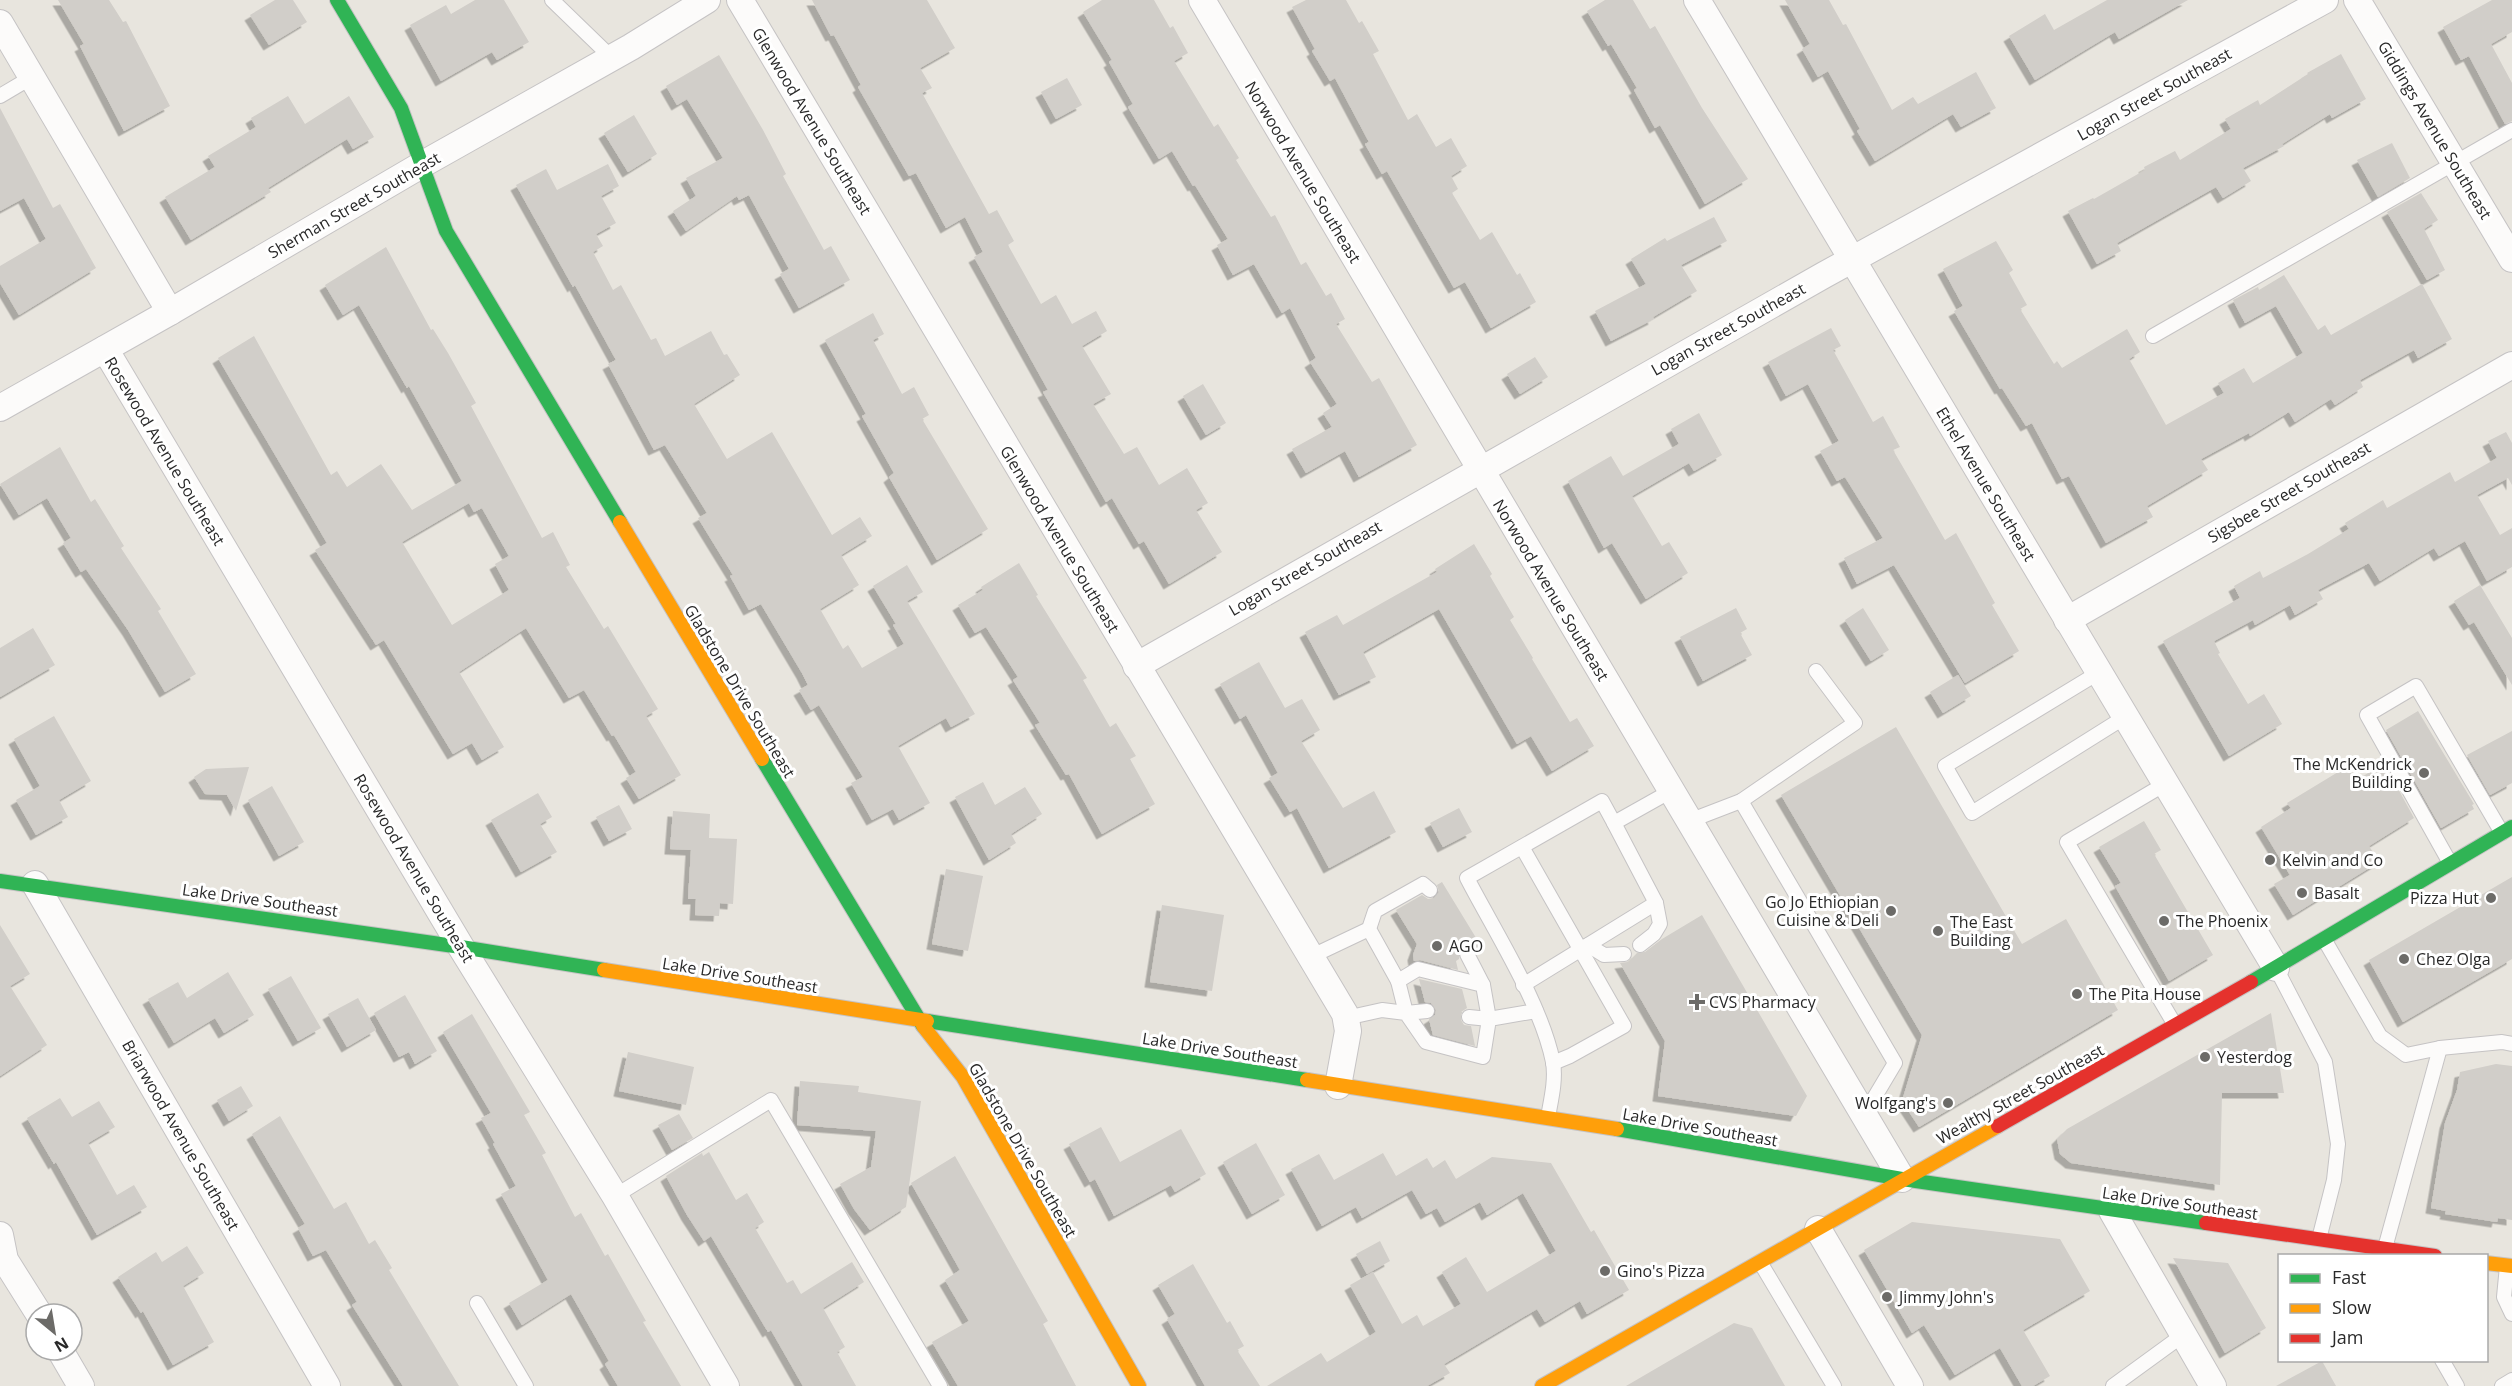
<svg xmlns="http://www.w3.org/2000/svg" width="2512" height="1386" font-family="'Open Sans',sans-serif">
<style>
.building{fill:#d1cec9;fill-rule:evenodd;filter:url(#shadow)}
.lines{fill:none;stroke-linecap:round;stroke-linejoin:round}
.lane-casing{stroke:#c5c3c4;stroke-width:16}
.street-casing{stroke:#c5c3c4;stroke-width:28}
.fast-casing{stroke:#c5c3c4;stroke-width:16}
.slow-casing{stroke:#c5c3c4;stroke-width:16}
.jam-casing{stroke:#c5c3c4;stroke-width:16}
.lane{stroke:#fcfbfa;stroke-width:14}
.street{stroke:#fcfbfa;stroke-width:26}
.fast{stroke:#30b455;stroke-width:14}
.slow{stroke:#ff9f0a;stroke-width:14}
.jam{stroke:#e5322d;stroke-width:14}
.poi-dot{fill:#6c6b68;stroke:#fff;stroke-width:2}
.labels{text-anchor:middle;dominant-baseline:central;stroke-width:6;stroke-linejoin:round;paint-order:stroke}
.street-label{font-size:16px;fill:#292929;stroke:#fff}
.poi-label{font-size:16px;fill:#292929;stroke:#fff;text-anchor:start}
</style>
<defs>
<filter id="shadow"><feDropShadow dx="-5.5" dy="5.5" stdDeviation="0" flood-color="#0004"/></filter>
</defs>
<rect width="100%" height="100%" fill="#e8e5de"/>
<g class="building">
<path d="M58,0h51l14,22 3,-1 44,85 -46,25 -44,-85 4,-2z"/>
<path d="M275,0h18l14,22 -38,23 -19,-30z"/>
<path d="M475,0h29l25,42 -32,18 -5,-8 -51,29 -31,-56 36,-20 5,9z"/>
<path d="M812,0h115l28,48 -35,20 12,20 -10,5 67,121 8,-4 17,31 -6,4 33,59 15,-9 16,29 24,-13 11,20 -25,15 29,48 -18,10 31,50 13,-7 22,38 28,-17 21,35 -12,7 26,42 -53,32 -25,-43 -5,3 -27,-46 -6,4 -63,-110 5,-2 -74,-133 9,-5 -18,-35 -19,11 -30,-55 -7,3 -51,-89 3,-2 -27,-50 -3,1z"/>
<path d="M1102,0h52l16,28 3,-2 15,27 -14,8 40,66 4,-3 21,34 -3,2 35,57 4,-2 26,50 5,-3 20,34 5,-3 14,26 -9,5 36,58 7,-4 38,67 -58,32 -14,-26 -39,22 -14,-24 40,-22 -9,-14 14,-9 -27,-42 6,-4 -26,-50 -8,5 -28,-49 -21,11 -16,-30 11,-6 -33,-54 -2,1 -21,-35 -13,8 -31,-52 5,-3 -24,-42 3,-2 -29,-48z"/>
<path d="M1306,0h40l13,23 3,-2 17,30 -6,3 35,66 9,-6 19,33 15,-9 16,28 -16,10 7,13 -6,4 28,47 12,-8 25,43 3,-2 16,29 -45,26 -26,-46 -11,6 -67,-117 -5,3 -17,-30 4,-2 -34,-64 -5,3 -18,-30 3,-2 -23,-42z"/>
<path d="M1605,0h28l17,29 5,-3 47,82 46,71 -43,25 -45,-79 -5,3 -21,-38 3,-2 -26,-44 -3,2 -21,-35z"/>
<path d="M1785,0h44l14,25 3,-1 46,86 21,-13 5,7 58,-32 20,36 -35,19 -8,-13 -78,47 -18,-30 3,-2 -32,-58 -10,6 -16,-28 8,-5z"/>
<path d="M2107,0h81l-69,39 -4,-7 -80,48 -26,-44 36,-22 9,16z"/>
<path d="M2492,0h20v32l-21,12 21,39v38l-7,3 -36,-68 -8,4 -18,-33z"/>
<path d="M2341,54l25,45 -34,19 -2,-4 -48,30 2,2 -41,22 8,13 -28,17 -7,-11 -99,56 4,8 -24,13 -29,-53 25,-13 1,1 51,-29 -1,-3 31,-16 5,9 51,-31 -6,-10 33,-19 2,5 48,-31 -1,-1z"/>
<path d="M719,55l44,75 23,44 -3,2 41,74 7,-4 19,34 -51,28 -19,-34 9,-5 -40,-74 -10,5 -2,-4 -51,35 -13,-20 23,-15 -10,-18 37,-20 -36,-59 -10,6 -11,-19z"/>
<path d="M1067,78l15,27 -26,14 -15,-27z"/>
<path d="M288,96l17,28 44,-28 25,41 -21,12 -6,-10 -79,49 3,4 -80,48 -26,-43 50,-30 -7,-11 48,-29 -5,-9z"/>
<path d="M0,108l53,100 7,-4 36,64 -77,47 -19,-32v-17l46,-27 -22,-41 -24,13z"/>
<path d="M634,115l23,39 -29,18 -24,-39z"/>
<path d="M2392,143l18,35 -32,19 -21,-37z"/>
<path d="M608,164l11,22 -18,10 15,27 -20,11 7,12 -10,6 20,38 8,-5 30,55 5,-2 9,18 46,-25 13,24 3,-1 13,21 -46,29 33,55 45,-27 60,103 28,-18 12,19 -31,19 18,30 -39,24 23,40 5,-4 14,23 42,-24 -11,-19 3,-1 -23,-38 34,-21 16,27 -16,9 68,113 -24,13 -5,-9 -48,28 32,57 -31,17 -6,-11 -21,11 -21,-37 12,-6 -44,-72 -8,5 -12,-20 9,-5 -6,-12 -41,-69 -12,6 -19,-34 3,-1 -35,-57 9,-5 -42,-68 -11,5 -46,-86 8,-4 -41,-75 -2,2 -57,-102 30,-16 11,21z"/>
<path d="M2421,193l17,27 -14,9 21,41 -18,10 -40,-68z"/>
<path d="M1714,217l13,24 -46,24 16,26 -44,26 1,2 -43,22 -16,-30 51,-27 -15,-25 34,-21 2,3z"/>
<path d="M1996,241l17,29 -4,3 18,32 -7,4 34,55 3,-3 5,7 65,-39 13,23 -11,7 37,66 58,-32 -6,-10 26,-15 9,15 50,-30 -27,-47 -31,17 -12,-23 25,-13 1,3 25,-15 34,55 7,-5 6,10 91,-51 30,55 -34,19 -4,-8 -54,30 3,7 -28,18 -4,-6 -36,23 -6,-10 -39,24 -1,-3 -48,26 7,11 -61,36 6,11 -47,26 -37,-67 -7,3 -30,-56 -6,3 -24,-38 -2,1 -46,-78 9,-5 -20,-37z"/>
<path d="M386,247l45,83 2,-1 15,24 28,50 -5,3 71,132 11,-6 17,33 -4,2 38,62 4,-3 50,83 -12,7 35,59 -42,24 -13,-21 10,-6 -22,-37 -2,1 -28,-46 -15,8 -43,-70 -67,44 45,75 -22,13 -10,-17 -19,11 -69,-114 -8,5 -61,-95 12,-7 -109,-185 36,-22 77,139 6,-4 10,16 34,-23 31,46 50,-29 -53,-95 -2,2 -48,-83 -16,10 -18,-30zM469,503l5,9 8,-4 27,48 -14,8 14,26 -57,35 -50,-83z"/>
<path d="M873,313l11,21 -11,6 29,54 12,-7 15,28 -7,4 66,110 -51,31 -48,-83 5,-4 -32,-57 4,-2 -41,-74z"/>
<path d="M1831,328l10,18 -8,4 40,72 10,-6 17,31 -7,3 21,36 31,54 11,-7 39,70 -3,2 27,46 -54,32 -71,-118 -37,19 -13,-26 39,-20 -38,-61 -8,4 -17,-30 19,-10 -31,-57 -22,12 -18,-34z"/>
<path d="M1535,357l13,20 -28,17 -13,-20z"/>
<path d="M1203,384l23,39 -20,12 -23,-39z"/>
<path d="M1699,413l23,42 -28,16 -5,-8 -57,33 30,50 7,-4 19,31 -42,26 -34,-56 -8,5 -36,-67 43,-25 12,20 56,-32 -8,-15z"/>
<path d="M2506,432l6,11v42l-4,-7 -31,17 23,40 12,-7v39l-25,14 -22,-40 -26,15 -5,-8 -54,33 -11,-18 -51,27 5,9 -28,16 -5,-10 -35,20 -2,-5 -39,21 6,12 -2,1 30,50 16,-10 18,30 -53,32 -66,-115 77,-43 -6,-12 26,-15 3,7 45,-24 41,-25 -4,-6 38,-23 4,8 63,-36 5,10 42,-24 -9,-17z"/>
<path d="M60,447l31,55 4,-3 29,47 -3,2 40,61 -3,2 38,63 -31,18 -37,-62 -42,-61 -5,3 -18,-29 8,-5 -24,-40 -28,17 -19,-31z"/>
<path d="M1474,544l18,30 -2,2 24,41 -4,3 23,38 -1,1 38,63 7,-4 17,28 -42,25 -21,-35 -14,8 -78,-135 -76,43 13,25 -37,18 -34,-63 32,-17 6,10 94,-53 -2,-3z"/>
<path d="M1019,563l19,32 -2,1 51,82 -4,2 27,47 6,-4 20,33 -6,3 25,45 -53,30 -33,-60 -3,1 -31,-50 5,-2 -27,-43 5,-3 -32,-50 -11,6 -17,-28 25,-15 -2,-3z"/>
<path d="M2480,585l32,53v47l-38,-63 -5,3 -15,-24z"/>
<path d="M1736,608l11,21 -7,4 12,22 -49,26 -23,-44z"/>
<path d="M1863,608l26,42 -18,11 -26,-41z"/>
<path d="M33,628l22,37 -55,32v-49z"/>
<path d="M1259,662l26,46 17,-9 18,31 -19,11 42,67 31,-17 22,41 -67,36 -32,-60 -7,4 -21,-34 9,-5 -32,-58 -6,4 -20,-35z"/>
<path d="M1958,675l13,21 -28,17 -13,-21z"/>
<path d="M2418,711l56,93 -2,1 2,4 -33,19 -55,-98z"/>
<path d="M54,716l37,65 -32,19 9,17 -32,18 -20,-35 24,-14 -26,-47z"/>
<path d="M1896,727l126,217 44,-25 52,91 -199,117 -17,-26 20,-66 -141,-240z"/>
<path d="M2512,731v52l-22,12 -23,-40z"/>
<path d="M2384,763l30,55 -45,28 10,16 -86,53 -19,-31 16,-9 -29,-48 30,-19 -4,-5 61,-37 9,14z"/>
<path d="M249,767l-13,44 -9,-16 -22,-1 -11,-17 12,-8z"/>
<path d="M983,782l12,23 30,-18 17,27 -31,20 5,9 -27,17 -34,-63z"/>
<path d="M272,786l32,56 -25,14 -31,-56z"/>
<path d="M538,793l14,24 -12,7 17,28 -36,20 -30,-52z"/>
<path d="M619,805l13,24 -23,12 -13,-24z"/>
<path d="M1459,808l13,24 -29,15 -13,-24z"/>
<path d="M673,811l37,3 -1,24 28,1 -4,65 -13,-1 -1,13 -24,-1 1,-16h-8l3,-49 -21,-1z"/>
<path d="M2144,821l17,29 -7,4 59,101 -44,26 -54,-95 6,-3 -22,-36z"/>
<path d="M946,869l37,7 -15,75 -36,-7z"/>
<path d="M2512,877v82l-109,63 -34,-62z"/>
<path d="M1442,882l39,64 -6,3 -8,-4 -7,4 -1,10 -3,2 2,9 -38,-10 -6,1 -1,-6 4,-11 -21,-34 26,-15 6,4 6,-1 5,-6 -2,-7z"/>
<path d="M1162,905l62,10 -12,76 -62,-9z"/>
<path d="M1702,915l105,181 -11,20 -138,-20 7,-55 -45,-78 8,-1 9,-9 8,-1 17,-13z"/>
<path d="M0,925l30,49 -20,12 37,59 -47,31z"/>
<path d="M228,972l26,43 -30,18 -9,-15 -41,25 -26,-44 30,-17 9,16z"/>
<path d="M291,976l30,52 -23,13 -30,-52z"/>
<path d="M1419,979l43,10 5,19 -6,4v8l3,5 7,1 4,20 -42,-11 -4,-16 6,-4 1,-5 -5,-7 -6,-1z"/>
<path d="M405,995l32,56 -22,13 -6,-12 -10,5 -25,-44z"/>
<path d="M358,998l18,32 -29,17 -19,-33z"/>
<path d="M2271,1013l13,80h-62l-2,92 -149,-22 -11,-9 -3,-15 10,-10z"/>
<path d="M472,1014l58,98 -6,3 22,38 -4,2 33,62 6,-4 24,43 3,-2 38,67 -3,1 38,64h-63l-13,-22 4,-3 -38,-67 -49,31 -13,-22 39,-23 -47,-86 15,-8 -23,-42 2,-1 -14,-25 10,-5 -48,-81z"/>
<path d="M628,1052l66,15 -8,38 -67,-14z"/>
<path d="M2496,1064l16,2v154l-14,-2 -1,4 -52,-8 1,-3 -15,-3 14,-85 12,-33 3,-18z"/>
<path d="M800,1081l59,5 -1,6 63,9 -15,106 -36,23 -16,-21 -14,-25 31,-17 5,-36 -79,-6z"/>
<path d="M241,1086l12,20 -24,15 -12,-21z"/>
<path d="M60,1098l12,19 27,-16 16,26 -27,16 29,52 17,-10 13,22 -50,28 -41,-73 -2,2 -27,-46z"/>
<path d="M679,1114l14,24 -21,12 -14,-25z"/>
<path d="M280,1116l54,93 12,-7 23,42 6,-4 17,28 -3,2 70,116h-56l-51,-81 5,-3 -31,-52 -13,6 -15,-28 7,-4 -53,-90z"/>
<path d="M1101,1127l19,35 61,-33 25,45 -31,18 -4,-7 -57,31 -19,-37 -5,3 -21,-38z"/>
<path d="M1256,1143l29,52 -33,19 -29,-52z"/>
<path d="M709,1152l27,48 11,-7 17,29 -9,6 32,55 6,-3 8,14 51,-32 12,20 -41,26 22,39 -8,5 19,34h-53l-32,-56 -3,2 -57,-96 -7,5 -17,-26 -21,-39 36,-23 1,3z"/>
<path d="M1383,1153l13,23 31,-18 6,10 12,-8 11,19 36,-22 59,6 40,69 3,-2 35,60 -42,24 -7,-13 -35,21 -8,-13 -93,55 6,9 -23,13h-160l54,-33 6,9 49,-30 -26,-47 23,-13 29,52 15,-9 6,11 38,-22 -19,-32 24,-15 21,35 69,-41 -33,-58 -36,22 -7,-13 -35,20 -8,-14 -11,6 -14,-24 -50,28 -6,-11 -34,19 -31,-57 28,-15 15,26z"/>
<path d="M955,1156l93,165 -5,3 33,62h-118l-26,-44 37,-21 -24,-41 15,-10 -49,-87z"/>
<path d="M1912,1222l148,17 30,52 -67,39 27,46 -17,10h-11l-22,-38 -45,27 -31,-50 -12,8 -48,-83z"/>
<path d="M1380,1241l10,20 -23,13 -11,-20z"/>
<path d="M187,1246l17,27 -21,13 31,56 -41,23 -30,-54 -2,2 -23,-36 38,-25 6,10z"/>
<path d="M2173,1258l55,5 38,65 -41,25z"/>
<path d="M1193,1264l34,59 3,-2 14,25 -7,4 23,36h-55l-38,-67 8,-5 -17,-29z"/>
<path d="M1734,1323l18,5 33,58h-159z"/>
<path d="M2322,1361l14,25h-60z"/>
</g>
<g class="lines">
<defs>
<g id="lane">
<path d="M552,0l60,58"/>
<path d="M0,96l32,-19"/>
<path d="M2153,336l359,-206"/>
<path d="M2098,673l-153,93 27,47 153,-96"/>
<path d="M2165,784l-98,58 108,183"/>
<path d="M1741,801l154,262 -31,52"/>
<path d="M1689,821l52,-20 114,-78 -39,-52"/>
<path d="M1522,847l102,179 -54,30 -17,7"/>
<path d="M2450,863l-83,-148 49,-29 86,147"/>
<path d="M2324,939l56,97 26,19 34,-7 62,-6 10,2"/>
<path d="M1588,945l16,10 20,-1"/>
<path d="M1640,945l14,-11 6,-10 -4,-21"/>
<path d="M1467,954l16,31"/>
<path d="M1310,957l59,-28"/>
<path d="M2276,968l49,94 13,82 -4,36 -15,59"/>
<path d="M1398,981l-29,-52 6,-18 48,-27 7,6"/>
<path d="M1523,985l133,-82 -42,-80"/>
<path d="M1427,1011l-21,2 -8,-32 20,-12 65,16 6,34 -20,-2"/>
<path d="M1346,1018l36,-8 24,3 20,29 57,15 6,-38 47,-8"/>
<path d="M1548,1117c3,-17 8,-37 5,-55 -12,-59 -58,-130 -86,-184l135,-77 12,22 57,-32"/>
<path d="M615,1196l156,-96 169,286"/>
<path d="M2385,1248l55,-200"/>
<path d="M1760,1262l74,124"/>
<path d="M2507,1266l-3,31 8,17"/>
<path d="M477,1303l49,83"/>
<path d="M2442,1360l15,26"/>
<path d="M2113,1386l70,-51"/>
<path d="M2502,1386l10,-6"/>
</g>
<g id="street">
<path d="M740,0l605,1014 3,17 -10,55"/>
<path d="M1202,0l700,1179"/>
<path d="M1697,0l579,968"/>
<path d="M2357,0l155,259"/>
<path d="M0,23l170,289"/>
<path d="M105,349l356,598 154,249 111,190"/>
<path d="M0,408l170,-96 253,-148 208,-117 76,-47"/>
<path d="M2067,620l445,-255"/>
<path d="M1136,666l688,-391 501,-275"/>
<path d="M35,884l292,502"/>
<path d="M2112,1211l101,175"/>
<path d="M1818,1229l92,157"/>
<path d="M0,1235l5,25 34,54"/>
<path d="M60,1350l21,36"/>
</g>
<g id="fast">
<path d="M337,0l64,108 45,123 174,291"/>
<path d="M762,759l161,267"/>
<path d="M0,881l461,66 143,23"/>
<path d="M2251,982l261,-155"/>
<path d="M927,1021l380,59"/>
<path d="M1617,1129l285,50 304,44"/>
</g>
<g id="slow">
<path d="M620,522l142,237"/>
<path d="M604,970l323,51"/>
<path d="M923,1026l40,51 176,309"/>
<path d="M1307,1080l310,49"/>
<path d="M2486,1263l26,3"/>
<path d="M1542,1386l456,-260"/>
</g>
<g id="jam">
<path d="M1998,1126l253,-144"/>
<path d="M2206,1223l229,33"/>
</g>
</defs>
<use href="#lane" class="lane-casing"/>
<use href="#street" class="street-casing"/>
<use href="#fast" class="fast-casing"/>
<use href="#slow" class="slow-casing"/>
<use href="#jam" class="jam-casing"/>
<use href="#lane" class="lane"/>
<use href="#street" class="street"/>
<use href="#fast" class="fast"/>
<use href="#slow" class="slow"/>
<use href="#jam" class="jam"/>
</g>
<g class="poi-dot">
<circle cx="2424" cy="773" r="6"/>
<circle cx="2270" cy="860" r="6"/>
<circle cx="2302" cy="893" r="6"/>
<circle cx="2491" cy="898" r="6"/>
<circle cx="1891" cy="911" r="6"/>
<circle cx="2164" cy="921" r="6"/>
<circle cx="1938" cy="931" r="6"/>
<circle cx="1437" cy="946" r="6"/>
<circle cx="2404" cy="959" r="6"/>
<circle cx="2077" cy="994" r="6"/>
<path d="M1694 993h6v6h6v6h-6v6h-6v-6h-6v-6h6z"/>
<circle cx="2205" cy="1057" r="6"/>
<circle cx="1948" cy="1103" r="6"/>
<circle cx="1605" cy="1271" r="6"/>
<circle cx="1887" cy="1297" r="6"/>
</g>
<g class="labels">
<g class="street-label">
<text transform="translate(2154 94) rotate(-29)">Logan Street Southeast</text>
<text transform="translate(812 121) rotate(59)">Glenwood Avenue Southeast</text>
<text transform="translate(2435 130) rotate(59)">Giddings Avenue Southeast</text>
<text transform="translate(1303 172) rotate(59)">Norwood Avenue Southeast</text>
<text transform="translate(354 205) rotate(-30)">Sherman Street Southeast</text>
<text transform="translate(1728 329) rotate(-29)">Logan Street Southeast</text>
<text transform="translate(165 451) rotate(59)">Rosewood Avenue Southeast</text>
<text transform="translate(1986 484) rotate(59)">Ethel Avenue Southeast</text>
<text transform="translate(2289 492) rotate(-30)">Sigsbee Street Southeast</text>
<text transform="translate(1060 539) rotate(59)">Glenwood Avenue Southeast</text>
<text transform="translate(1305 568) rotate(-30)">Logan Street Southeast</text>
<text transform="translate(1551 590) rotate(59)">Norwood Avenue Southeast</text>
<text transform="translate(740 691) rotate(59)">Gladstone Drive Southeast</text>
<text transform="translate(414 868) rotate(59)">Rosewood Avenue Southeast</text>
<text transform="translate(260 900) rotate(8)">Lake Drive Southeast</text>
<text transform="translate(740 975) rotate(9)">Lake Drive Southeast</text>
<text transform="translate(1220 1050) rotate(9)">Lake Drive Southeast</text>
<text transform="translate(2020 1094) rotate(-29)">Wealthy Street Southeast</text>
<text transform="translate(1700 1127) rotate(10)">Lake Drive Southeast</text>
<text transform="translate(181 1135) rotate(60)">Briarwood Avenue Southeast</text>
<text transform="translate(1023 1150) rotate(60)">Gladstone Drive Southeast</text>
<text transform="translate(2180 1203) rotate(8)">Lake Drive Southeast</text>
</g>
<g class="poi-label">
<text x="2412" y="764" text-anchor="end">The McKendrick<tspan x="2412" dy="18">Building</tspan></text>
<text x="2282" y="860">Kelvin and Co</text>
<text x="2314" y="893">Basalt</text>
<text x="2479" y="898" text-anchor="end">Pizza Hut</text>
<text x="1879" y="902" text-anchor="end">Go Jo Ethiopian<tspan x="1879" dy="18">Cuisine &amp; Deli</tspan></text>
<text x="2176" y="921">The Phoenix</text>
<text x="1950" y="922">The East<tspan x="1950" dy="18">Building</tspan></text>
<text x="1449" y="946">AGO</text>
<text x="2416" y="959">Chez Olga</text>
<text x="2089" y="994">The Pita House</text>
<text x="1709" y="1002">CVS Pharmacy</text>
<text x="2217" y="1057">Yesterdog</text>
<text x="1936" y="1103" text-anchor="end">Wolfgang's</text>
<text x="1617" y="1271">Gino's Pizza</text>
<text x="1899" y="1297">Jimmy John's</text>
</g>
</g>
<rect x="2278" y="1254" width="210" height="108" fill="#ffffff" stroke="#a9a9a9" stroke-width="1.5"/>
<rect x="2290" y="1274" width="30" height="9" fill="#30b455" stroke="#a9a9a9" stroke-width="1.5"/>
<text x="2332" y="1284" font-size="18" fill="#292929">Fast</text>
<rect x="2290" y="1304" width="30" height="9" fill="#ff9f0a" stroke="#a9a9a9" stroke-width="1.5"/>
<text x="2332" y="1314" font-size="18" fill="#292929">Slow</text>
<rect x="2290" y="1334" width="30" height="9" fill="#e5322d" stroke="#a9a9a9" stroke-width="1.5"/>
<text x="2332" y="1344" font-size="18" fill="#292929">Jam</text>
<g transform="translate(54 1332) rotate(150)"><circle r="28" fill="#ffffff" stroke="#a9a9a9" stroke-width="1.5"/>
<path d="M0-4.5L10 22L0 15L-10 22Z" fill="#6c6b68"/>
<text y="-9" font-size="16" font-weight="bold" text-anchor="middle" fill="#292929">N</text>
</g>
</svg>
